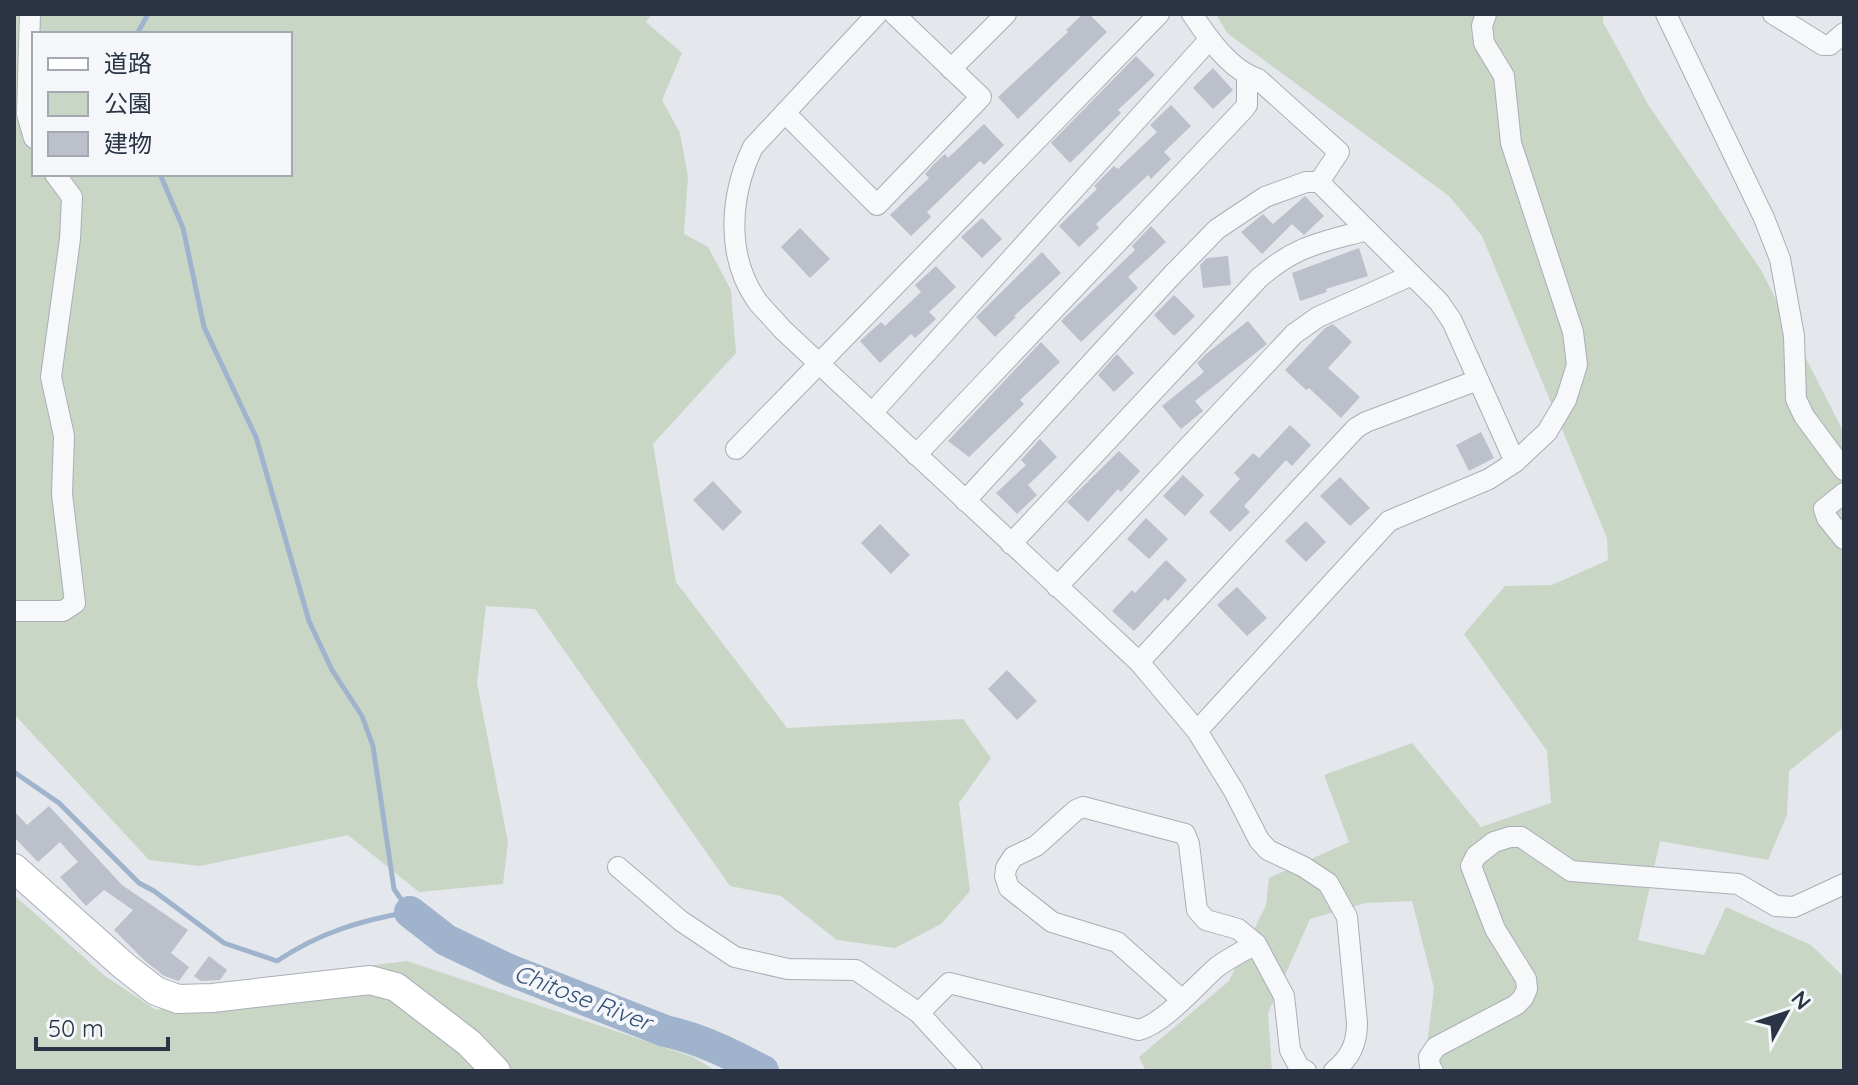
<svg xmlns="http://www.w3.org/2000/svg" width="1858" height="1085" font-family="Quicksand,'Noto Sans JP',sans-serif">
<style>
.green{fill:#c9d6c5;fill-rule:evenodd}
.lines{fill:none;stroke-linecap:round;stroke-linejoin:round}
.stream{stroke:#9fb4cc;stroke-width:5}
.river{stroke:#9fb4cc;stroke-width:32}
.building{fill:#bbc0ca}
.minor-casing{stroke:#a9aeb7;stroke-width:22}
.secondary-casing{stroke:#a9aeb7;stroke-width:30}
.minor{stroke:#f7f8fa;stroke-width:20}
.secondary{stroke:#fff;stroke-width:28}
.labels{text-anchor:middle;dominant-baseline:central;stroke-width:8;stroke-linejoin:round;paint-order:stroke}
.water-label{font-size:24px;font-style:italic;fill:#34527a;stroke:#f4f6f9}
</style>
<rect width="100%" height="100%" fill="#e4e7ec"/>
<g class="green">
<path d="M14,14h638l-6,8 36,31 -20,47 18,33 8,44 -4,57 24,13 23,43 5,63 -83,91 23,138 111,146 176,-9 28,39 -32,45 11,88 -29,33 -46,24 -58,-8 -56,-44 -51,-10 -195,-277 -49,-3 -9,77 31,159 -5,42 -84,8 -71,-57 -148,31 -51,-6 -135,-146zM34,34h256v140h-256z"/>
<path d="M1216,14h387v8l46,84 112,164 83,163v294l-55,44 -2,44 -19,45 -108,-19 -22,99 66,15 22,-48 85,38 33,32v94h-420l10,-83 -22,-87 -46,2 -56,16 -42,94 4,58h-126l-7,-14 90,-76 37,-76 3,-27 80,-36 -25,-67 88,-32 69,84 70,-24 -4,-52 -83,-117 41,-48 47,-1 56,-25 -1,-22 -125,-302 -33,-40 -222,-163z"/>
<path d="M14,895l91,81 51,34 147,-36 104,-13 286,96 23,14h-702z"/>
</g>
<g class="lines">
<g class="stream">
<path d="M137,34l11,-20"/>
<path d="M14,772l45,31 80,80 15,8 70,52 53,18c42,-28 84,-41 133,-49l-16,-23 -21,-143 -11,-30 -30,-46 -23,-49 -53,-184 -52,-110 -21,-99 -23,-54"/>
</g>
<path class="river" d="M410,912l36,28 63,30 156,61c36,8 66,23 98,40"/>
</g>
<g class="building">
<path d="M1083,14h6l18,18 -89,87 -20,-22 70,-65 -2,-2z"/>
<path d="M1136,56l19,19 -37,35 3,3 -51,50 -19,-20z"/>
<path d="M1213,68l20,22 -20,19 -20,-21z"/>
<path d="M1171,105l20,21 -27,26 7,7 -20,20 -3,-4 -52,49 3,4 -20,19 -20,-21 38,-37 -3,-3 20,-20 4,3 39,-37 -7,-7z"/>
<path d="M984,124l20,21 -20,20 -4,-4 -53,51 4,5 -20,19 -21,-21 39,-37 -4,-4 9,-10 11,-10 3,4z"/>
<path d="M1305,196l19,20 -20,19 -12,-11 -30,30 -21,-22 22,-18 10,10z"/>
<path d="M982,218l20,21 -20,19 -21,-21z"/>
<path d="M1151,226l15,16 -38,35 10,11 -57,54 -20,-21 74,-71 -3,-4z"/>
<path d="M800,228l30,31 -20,19 -29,-31z"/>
<path d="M1359,248l9,28 -42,13 1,3 -27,9 -8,-28z"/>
<path d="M1042,252l19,21 -47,43 2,1 -21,20 -19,-20z"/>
<path d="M1228,256l3,29 -28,3 -3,-23 7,-7z"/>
<path d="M936,266l20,21 -27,25 7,7 -21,19 -4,-4 -31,29 -20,-22 21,-19 4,4 36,-34 -6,-7z"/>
<path d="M1174,295l21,21 -21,20 -20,-21z"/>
<path d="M1248,321l19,23 -72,57 8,10 -22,18 -19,-23 42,-34 -7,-9 9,-9z"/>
<path d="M1333,324l19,18 -24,26 32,29 -19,21 -32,-30 -3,2 -21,-20 40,-42z"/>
<path d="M1041,342l19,20 -40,38 4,4 -55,53 -21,-16z"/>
<path d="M1117,354l17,19 -20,19 -16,-17z"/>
<path d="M1290,425l21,20 -19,21 -6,-6 -42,46 6,6 -20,20 -21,-20 31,-33 -6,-6 19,-20 6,5z"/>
<path d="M1481,432l13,26 -25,13 -13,-26z"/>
<path d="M1040,439l17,18 -29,28 9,10 -20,19 -21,-21 30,-28 -5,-5z"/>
<path d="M1119,451l21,20 -19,21 -3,-3 -30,33 -21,-20z"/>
<path d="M1183,475l21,20 -19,21 -22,-20z"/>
<path d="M1340,477l30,31 -20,18 -30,-30z"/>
<path d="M713,481l29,31 -19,19 -30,-31z"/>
<path d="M1146,518l22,21 -19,20 -22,-20z"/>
<path d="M1306,521l20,21 -20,20 -21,-21z"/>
<path d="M880,524l30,31 -19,19 -30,-31z"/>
<path d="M1166,560l21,20 -19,21 -3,-3 -31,33 -22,-20 20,-21 3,3z"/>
<path d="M1237,587l30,31 -20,18 -30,-31z"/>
<path d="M1007,670l30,31 -20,19 -29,-31z"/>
<path d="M49,806l73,79 66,45 -17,23 18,14 -10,14 -15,-5 -20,-16 -30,-30 19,-20 -29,-20 -18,16 -26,-29 18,-15 -18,-20 -22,20 -24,-25v-26l13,14z"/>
<path d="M209,956l18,14 -7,10 -19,1 -7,-5z"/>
</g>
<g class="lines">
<defs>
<g id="minor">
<path d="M30,14l-3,100 7,24"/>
<path d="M877,14l-124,133c-23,48 -28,108 4,154 7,9 17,18 25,28l357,333 58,69 37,60 25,49 9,10 36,17 24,16 19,34 10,106c0,21 -7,35 -23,48"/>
<path d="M1192,14c16,24 38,56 66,65l81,73 -20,30 120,120 13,19 63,141"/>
<path d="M1666,14l98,204 16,41 14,77 2,63 8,17 40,54"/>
<path d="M1773,14l50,31h7l14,-12"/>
<path d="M951,69l55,-55"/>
<path d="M785,113l92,92 104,-108 -87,-83"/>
<path d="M872,413l337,-373"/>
<path d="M736,449l423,-435"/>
<path d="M916,455l327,-345 4,-5v-30"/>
<path d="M1844,493l-20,16 3,9 17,21"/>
<path d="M965,501l209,-228 43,-44 48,-32 41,-15h13"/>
<path d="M1011,544l248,-266c38,-33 61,-35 108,-48"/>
<path d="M1057,587l237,-253 24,-17 94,-42"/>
<path d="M14,611h49l12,-8 -13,-109 2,-58 -13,-59 19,-138 2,-42 -17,-23"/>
<path d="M1139,662l217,-234 10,-6 112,-42"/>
<path d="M1197,731l192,-210 100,-42 26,-17 32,-30 19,-32 11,-35 -4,-33 -62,-189 -7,-67 -20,-33 -2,-17 4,-12"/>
<path d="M618,867l63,54 54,36 53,12 68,1 63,43 53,58"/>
<path d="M1181,999l-64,-57 -65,-20 -43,-34 -4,-12 1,-8 7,-11 23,-11 40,-36 7,-3 102,27 4,10 8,66 9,10 32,9 18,15 28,52 6,54 9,17 7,4"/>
<path d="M919,1013l30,-30 190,47c27,-8 56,-44 78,-63 12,-9 26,-16 39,-23"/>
<path d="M1433,1071l-3,-4 -1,-10 7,-10 80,-42 7,-7 4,-9 -1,-10 -31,-50 -24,-63 5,-10 18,-14 16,-5h11l50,34 167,13 38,22 18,1 50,-23"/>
</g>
<path id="secondary" d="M14,868l110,98 32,25 22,8 34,-1 158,-18 26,7 73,56 27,28"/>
</defs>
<use href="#minor" class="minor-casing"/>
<use href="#secondary" class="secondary-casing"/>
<use href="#minor" class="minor"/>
<use href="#secondary" class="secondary"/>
</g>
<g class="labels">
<g class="water-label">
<text transform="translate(583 997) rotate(21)">Chitose River</text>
</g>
</g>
<rect width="1858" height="1085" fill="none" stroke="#2b3445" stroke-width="32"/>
<rect x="32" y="32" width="260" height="144" fill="#f4f6f9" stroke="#a4a8b1" stroke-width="2"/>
<rect x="48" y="58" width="40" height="12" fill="#ffffff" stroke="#a4a8b1" stroke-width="2"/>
<text x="104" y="72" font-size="24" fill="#2b3445">道路</text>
<rect x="48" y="92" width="40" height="24" fill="#c9d6c5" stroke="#a4a8b1" stroke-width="2"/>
<text x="104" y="112" font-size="24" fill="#2b3445">公園</text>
<rect x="48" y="132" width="40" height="24" fill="#bbc0ca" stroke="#a4a8b1" stroke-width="2"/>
<text x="104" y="152" font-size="24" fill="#2b3445">建物</text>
<g transform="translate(1786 1013) rotate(50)" stroke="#f4f6f9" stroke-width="6" paint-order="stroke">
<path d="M0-6L14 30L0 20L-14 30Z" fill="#2b3445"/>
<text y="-12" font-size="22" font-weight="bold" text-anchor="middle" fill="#2b3445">N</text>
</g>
<path d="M36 1037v12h132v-12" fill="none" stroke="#2b3445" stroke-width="4"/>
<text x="48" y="1037" font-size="24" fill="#2b3445" stroke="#f4f6f9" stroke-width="6" paint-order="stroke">50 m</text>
</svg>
